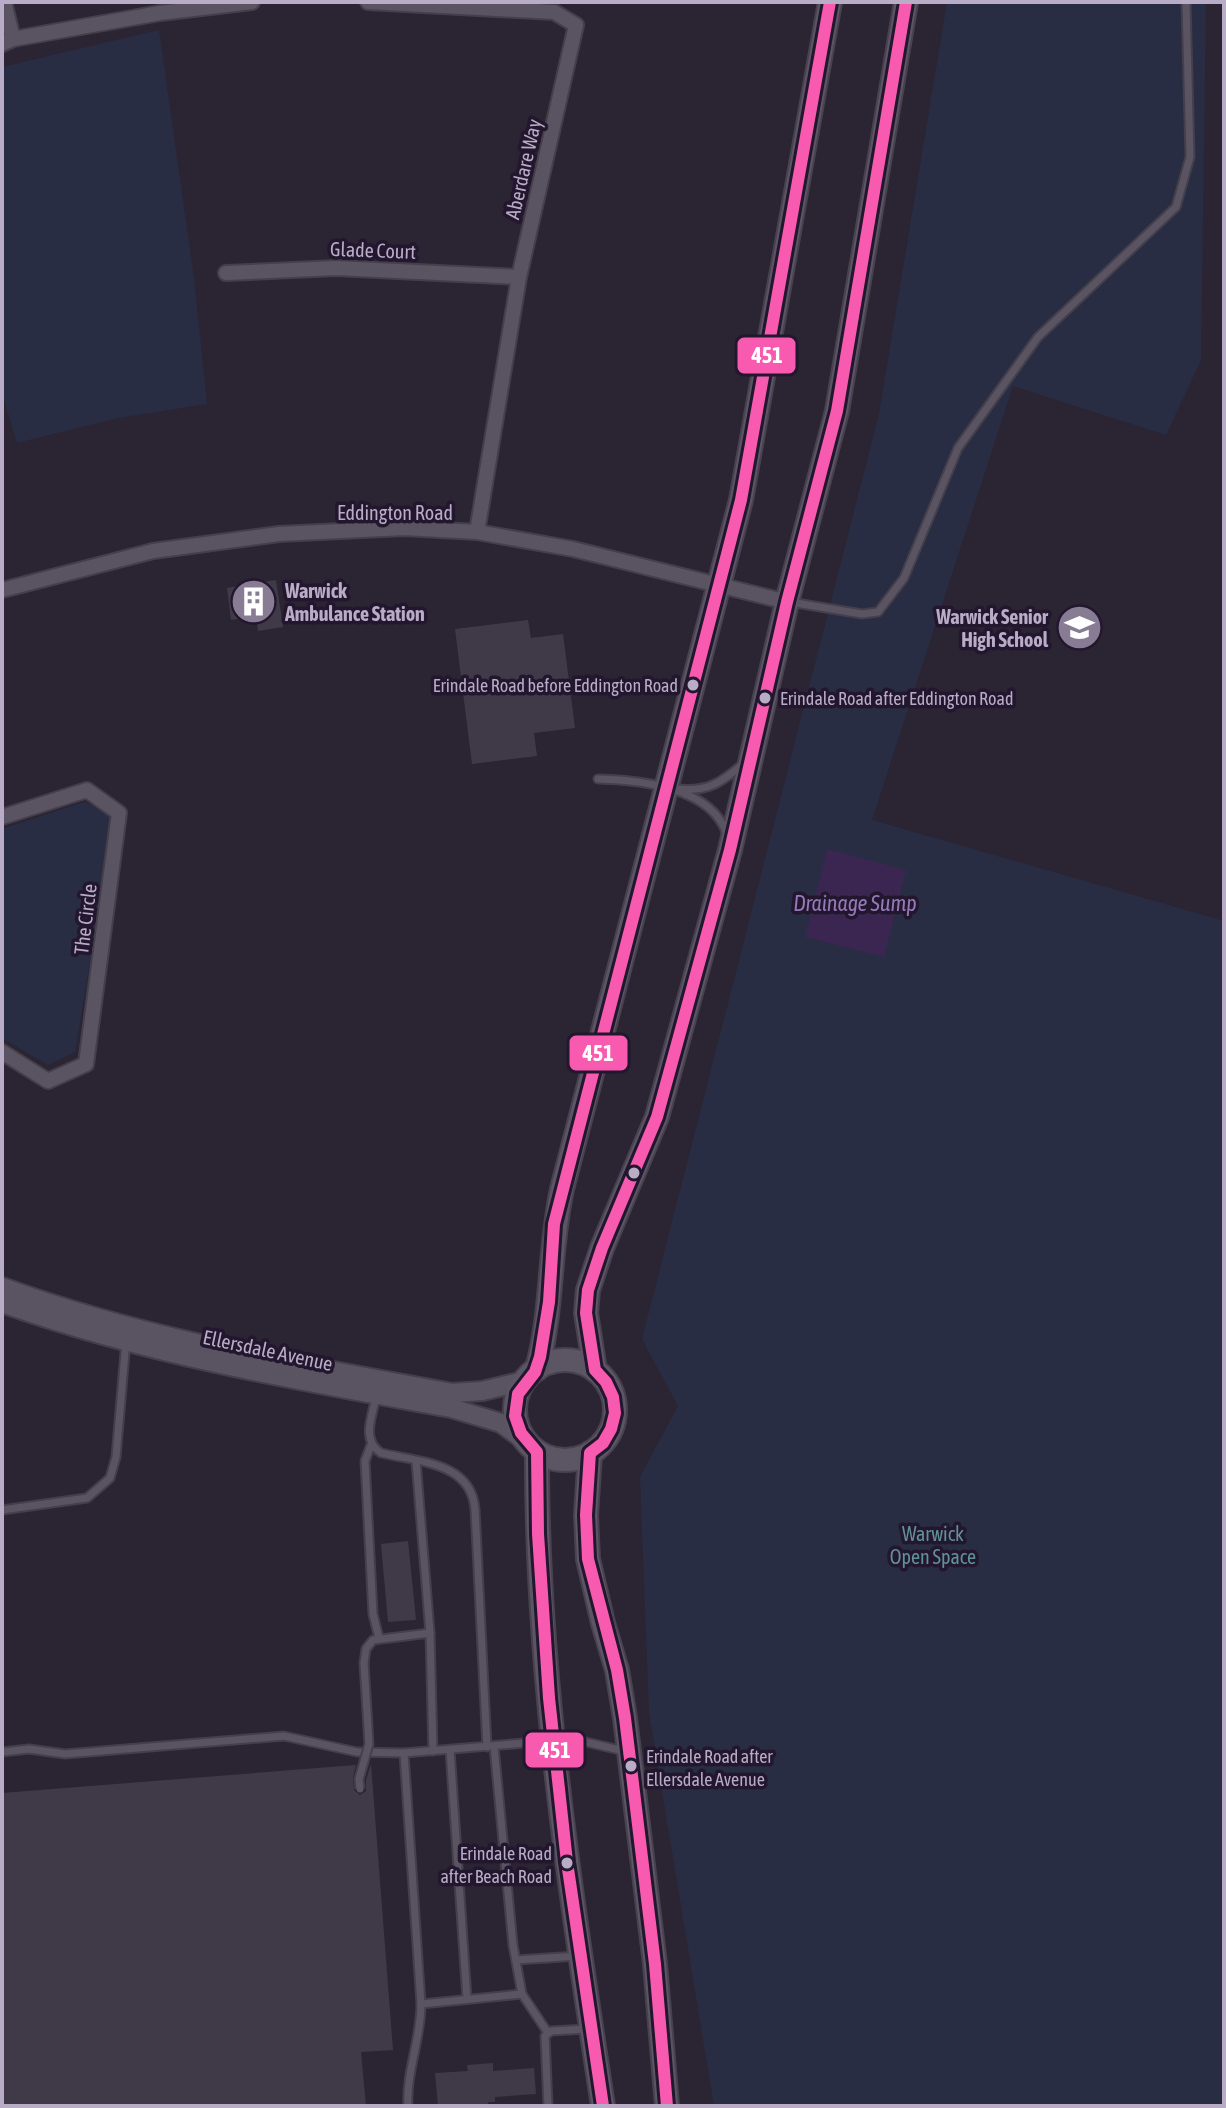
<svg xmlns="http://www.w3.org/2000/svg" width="1226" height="2108" font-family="'Asap Condensed',sans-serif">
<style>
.green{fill:#282d43}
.water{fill:#3b2652}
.building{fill:#403a48}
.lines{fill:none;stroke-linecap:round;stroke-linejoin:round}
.service-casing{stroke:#443f4b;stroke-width:11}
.minor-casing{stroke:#443f4b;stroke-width:18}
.tertiary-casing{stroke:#443f4b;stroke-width:22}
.primary-casing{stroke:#484150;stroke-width:26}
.service{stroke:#5a5462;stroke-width:7}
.minor{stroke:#5a5462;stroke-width:14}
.tertiary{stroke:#5a5462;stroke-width:18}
.primary{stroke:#5c5664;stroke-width:22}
.service-bridge-casing{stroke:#443f4b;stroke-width:11;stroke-linecap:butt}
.service-bridge{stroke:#5a5462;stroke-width:7}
.bus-1-casing{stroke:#22172e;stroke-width:18}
.bus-1{stroke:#f75aaf;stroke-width:12}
.bus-dot{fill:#b9acc7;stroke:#22172e;stroke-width:3}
.labels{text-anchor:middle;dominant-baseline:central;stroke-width:7;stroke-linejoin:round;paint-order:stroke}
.bus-label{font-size:18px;fill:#b9acc7;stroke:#22172e;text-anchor:end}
.street-label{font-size:20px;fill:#b9acc7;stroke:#22172e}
.poi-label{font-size:20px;font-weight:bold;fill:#b9acc7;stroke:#22172e;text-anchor:start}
.park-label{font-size:20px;fill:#619299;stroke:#22172e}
.water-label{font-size:22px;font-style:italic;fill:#9679b7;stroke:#22172e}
.line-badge{stroke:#22172e;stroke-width:3}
.badge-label{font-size:22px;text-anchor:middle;font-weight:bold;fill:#fff}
</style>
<rect width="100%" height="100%" fill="#2b2433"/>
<g class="green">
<path d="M947,2h259l-5,358 -35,75 -153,-49 -141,434 352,101v1185h-510l-65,-394 -9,-235 38,-71 -36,-67 237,-925z"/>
<path d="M159,30l35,249 13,125 -89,14 -101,25 -15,-50v-326z"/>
<path d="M84,802l21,7 9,10 -39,233 -27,13 -46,-27v-209z"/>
</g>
<path class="water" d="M827,849l79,21 -22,87 -79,-20z"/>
<g class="building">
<path d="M276,580l7,47 -25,4 -2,-15 -25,4 -4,-32z"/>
<path d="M528,620l3,18 32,-4 12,94 -41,5 3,23 -65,8 -17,-135z"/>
<path d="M408,1541l8,79 -28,2 -7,-78z"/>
<path d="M371,1764l22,286 -32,2 5,54h-364v-313l354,-28 -3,13 1,12 6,5 6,-4v-11z"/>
<path d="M493,2063v8l41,-3 2,26 -41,3v5h-7v4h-50l-3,-33 33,-2 -1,-6z"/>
</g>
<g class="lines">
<defs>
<g id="service">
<path d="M790,602l72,12 16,-2 26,-34 54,-130 80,-111 138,-130 14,-50 -4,-155"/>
<path d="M598,779c41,1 115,8 129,56"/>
<path d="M677,789c31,3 44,-6 67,-26"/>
<path d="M376,1397c-4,20 -15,43 5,56 38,9 90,9 94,56l12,238"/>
<path d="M371,1445l-6,16 8,153 6,24"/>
<path d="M416,1461l14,172 3,118"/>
<path d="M2,1510l85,-12 23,-20 6,-21 10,-116"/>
<path d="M364,1663l2,-14 7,-9 57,-7"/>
<path d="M494,1746l19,199 9,49 26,39"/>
<path d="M450,1750l17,249"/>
<path d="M2,1752l27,-3 36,5 219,-18 73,16 47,1"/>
<path d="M516,1960l62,-4"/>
<path d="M421,2004l101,-10"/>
<path d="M408,2106c-2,-34 13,-67 13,-102l-17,-251 169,-14 51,12"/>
<path d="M548,2106l-3,-70 6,-5 36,-2"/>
</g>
<g id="minor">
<path d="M4,2l9,37"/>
<path d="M368,2l186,10 22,13 -57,252 -42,255"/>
<path d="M2,44l11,-5 147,-26 92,-11"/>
<path d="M226,273l110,-5 183,9"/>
<path d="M2,590l151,-39 126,-17 125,-6 73,4 96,17 214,53"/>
<path d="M2,817l85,-27 32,23 -33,251 -38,17 -46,-29"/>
</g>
<g id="tertiary">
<path d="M2,1287c145,53 299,78 450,106l30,-2 42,-10"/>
<path d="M2,1303c145,52 298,78 449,105l50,15 23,17"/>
</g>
<g id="primary">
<circle cx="565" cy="1410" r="50"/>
<path d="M537,1369c16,-59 12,-121 25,-180l179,-689 89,-498"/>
<path d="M595,1370l-9,-57 2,-23 14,-42 55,-131 73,-267 57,-248 50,-191 69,-409"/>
<path d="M537,1452c-1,218 33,438 66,654"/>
<path d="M590,1453l-4,62 2,44 15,64 14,47 8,48 30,246 12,142"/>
</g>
</defs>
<use href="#service" class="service-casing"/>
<use href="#minor" class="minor-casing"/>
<use href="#tertiary" class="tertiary-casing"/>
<use href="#primary" class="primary-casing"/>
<use href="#service" class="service"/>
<use href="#minor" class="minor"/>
<use href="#tertiary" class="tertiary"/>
<use href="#primary" class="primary"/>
<defs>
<path id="service-bridge" d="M360,1789l-1,-10 10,-35 -5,-81"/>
</defs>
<use href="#service-bridge" class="service-bridge-casing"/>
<use href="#service-bridge" class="service-bridge"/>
<defs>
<g id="bus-1">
<path d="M603,2106l-36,-244 -18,-164 -11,-164 -1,-82 -16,-19 -6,-17 3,-22 17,-22 5,-15 9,-55 5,-78 187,-724 89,-498"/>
<path d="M667,2106l-12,-142 -30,-246 -8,-48 -29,-111 -2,-44 4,-62 13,-10 8,-14 4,-16 -2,-16 -7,-15 -11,-12 -9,-57 2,-23 14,-42 55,-131 73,-267 57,-248 50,-191 69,-409"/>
</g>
</defs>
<use href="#bus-1" class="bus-1-casing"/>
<use href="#bus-1" class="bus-1"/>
</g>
<defs>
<symbol id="building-disc" viewBox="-11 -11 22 22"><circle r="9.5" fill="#877c93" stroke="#22172e"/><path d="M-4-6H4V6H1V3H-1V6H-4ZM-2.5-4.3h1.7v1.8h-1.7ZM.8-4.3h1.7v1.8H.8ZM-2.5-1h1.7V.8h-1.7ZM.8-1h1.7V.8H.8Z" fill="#fff"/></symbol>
<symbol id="school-disc" viewBox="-11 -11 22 22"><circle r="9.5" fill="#877c93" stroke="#22172e"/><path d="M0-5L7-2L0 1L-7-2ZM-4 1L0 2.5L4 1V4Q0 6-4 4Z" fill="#fff"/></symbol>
</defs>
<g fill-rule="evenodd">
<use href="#building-disc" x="228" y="576" width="51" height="51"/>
<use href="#school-disc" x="1054" y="602" width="51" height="51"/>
</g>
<g class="bus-dot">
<circle cx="693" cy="685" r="7"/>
<circle cx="765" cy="698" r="7"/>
<circle cx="634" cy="1173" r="7"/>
<circle cx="631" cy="1766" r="7"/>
<circle cx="567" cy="1863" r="7"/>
</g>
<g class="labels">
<g class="bus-label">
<text x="678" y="685">Erindale Road before Eddington Road</text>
<text x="780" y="698" text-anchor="start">Erindale Road after Eddington Road</text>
<text x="646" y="1756" text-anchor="start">Erindale Road after<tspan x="646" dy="23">Ellersdale Avenue</tspan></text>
<text x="552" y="1853">Erindale Road<tspan x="552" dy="23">after Beach Road</tspan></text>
</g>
<g class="street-label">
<text transform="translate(523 169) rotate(-77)">Aberdare Way</text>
<text transform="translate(373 250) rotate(2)">Glade Court</text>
<text x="395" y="512">Eddington Road</text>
<text transform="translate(85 919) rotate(-83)">The Circle</text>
<text transform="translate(268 1350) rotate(12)">Ellersdale Avenue</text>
</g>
<g class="poi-label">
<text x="285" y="590">Warwick<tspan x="285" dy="23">Ambulance Station</tspan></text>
<text x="1048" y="616" text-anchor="end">Warwick Senior<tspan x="1048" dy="23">High School</tspan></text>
</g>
<g class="park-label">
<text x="933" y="1533">Warwick<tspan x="933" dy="23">Open Space</tspan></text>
</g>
<g class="water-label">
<text x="855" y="903">Drainage Sump</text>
</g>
</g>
<g class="line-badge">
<rect x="736" y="336" width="61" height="39" rx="8" fill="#f75aaf"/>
<rect x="568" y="1034" width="61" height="38" rx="8" fill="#f75aaf"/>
<rect x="524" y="1731" width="61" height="38" rx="8" fill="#f75aaf"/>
</g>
<g class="badge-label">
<text x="767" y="363">451</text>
<text x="598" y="1061">451</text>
<text x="555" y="1758">451</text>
</g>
<rect width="1226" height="2108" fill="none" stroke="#b9acc7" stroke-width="8"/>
</svg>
